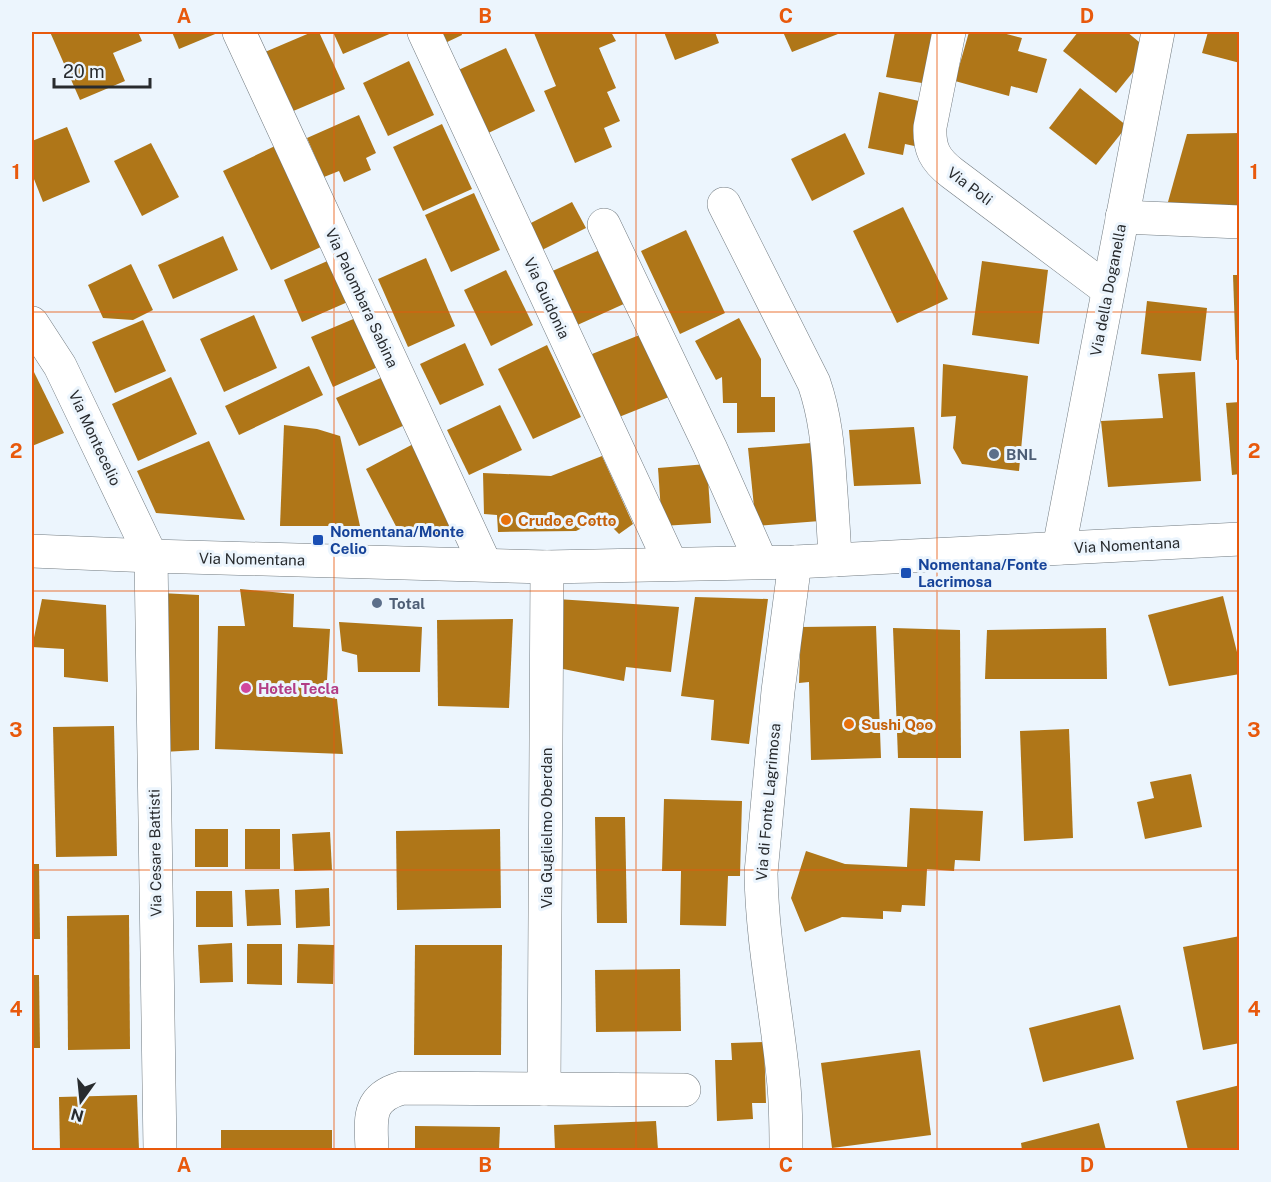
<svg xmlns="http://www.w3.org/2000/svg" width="1271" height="1182" font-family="'Public Sans',sans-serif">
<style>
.building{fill:#af7618}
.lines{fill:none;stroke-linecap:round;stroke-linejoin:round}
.minor-casing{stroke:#727b81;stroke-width:34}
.minor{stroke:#fff;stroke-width:33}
.grid{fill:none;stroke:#e8590c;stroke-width:1.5;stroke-opacity:0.55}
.service-dot{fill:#5c6f8a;stroke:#ecf5fd;stroke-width:2}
.food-dot{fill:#e8710a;stroke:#ecf5fd;stroke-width:2}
.transit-dot{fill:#1a4fb4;stroke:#ecf5fd;stroke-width:2}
.hotel-dot{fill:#d1479c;stroke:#ecf5fd;stroke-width:2}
.labels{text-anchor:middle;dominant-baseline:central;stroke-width:6;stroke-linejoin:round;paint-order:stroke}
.street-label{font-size:15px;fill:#282b2e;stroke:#ecf5fd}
.service-label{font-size:15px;font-weight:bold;fill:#4e5e75;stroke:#ecf5fd;text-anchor:start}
.food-label{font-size:15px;font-weight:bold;fill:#c56008;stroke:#ecf5fd;text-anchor:start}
.transit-label{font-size:15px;font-weight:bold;fill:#164399;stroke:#ecf5fd;text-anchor:start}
.hotel-label{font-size:15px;font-weight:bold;fill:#b23c85;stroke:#ecf5fd;text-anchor:start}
.neatline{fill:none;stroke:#e8590c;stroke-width:2}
.grid-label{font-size:20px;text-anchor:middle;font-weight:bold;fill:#e8590c}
</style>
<rect width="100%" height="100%" fill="#ecf5fd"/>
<g class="building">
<path d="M50,32h88l4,9 -29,12 12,28 -45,19z"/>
<path d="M172,32h48l-41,17z"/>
<path d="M312,32h7l26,57 -54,23 -26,-60z"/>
<path d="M333,32h61l-51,22z"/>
<path d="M437,32h24l1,3 -19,9z"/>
<path d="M538,32h73l5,9 -17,7 17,40 -9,4 13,29 -16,7 8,19 -37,16 -31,-72 12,-5 -22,-53z"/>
<path d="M664,32h51l4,11 -44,17z"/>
<path d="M783,32h60l-51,20z"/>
<path d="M895,32h43l-10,52 -42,-7z"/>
<path d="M969,32h30l23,6 -4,13 29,8 -10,34 -26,-7 -2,10 -54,-15z"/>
<path d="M1078,32h49l23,19 -34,42 -53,-42z"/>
<path d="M1208,32h32v31l-38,-10z"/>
<path d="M506,48l29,63 -53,25 -30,-63z"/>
<path d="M409,61l25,54 -46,21 -25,-53z"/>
<path d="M1080,88l47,38 -31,39 -47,-37z"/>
<path d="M879,92l49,11 -9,44 -14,-3 -2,11 -35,-7z"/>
<path d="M359,115l17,38 -10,5 5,12 -27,12 -5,-11 -15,6 -17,-39z"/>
<path d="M442,124l30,65 -49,22 -30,-64z"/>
<path d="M67,127l23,55 -47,20 -11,-28v-33z"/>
<path d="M845,133l20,41 -53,27 -21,-42z"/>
<path d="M1240,133v75l-74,1 21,-75z"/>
<path d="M151,143l28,54 -37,19 -28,-55z"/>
<path d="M275,146l48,100 -52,24 -48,-99z"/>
<path d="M474,193l26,57 -49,22 -26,-57z"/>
<path d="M572,202l14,26 -48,24 -13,-26z"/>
<path d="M903,207l45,92 -51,24 -44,-92z"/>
<path d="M686,230l39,83 -45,21 -39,-83z"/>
<path d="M223,236l15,34 -65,29 -15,-34z"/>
<path d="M602,249l24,54 -53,24 -25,-54z"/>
<path d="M426,258l29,68 -47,21 -30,-68z"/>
<path d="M332,259l18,42 -48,21 -18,-42z"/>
<path d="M982,261l66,9 -9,74 -67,-9z"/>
<path d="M131,264l22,46 -20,10 -30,-2 -15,-33z"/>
<path d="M506,270l27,55 -42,21 -27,-56z"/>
<path d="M1233,275h7v84l-4,1z"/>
<path d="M1147,301l60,7 -6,53 -60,-7z"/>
<path d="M254,315l23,53 -53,24 -24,-53z"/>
<path d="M358,317l22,49 -47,21 -22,-50z"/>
<path d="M739,318l22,41v38h14v35l-38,1v-30h-14l-1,-26 -6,3 -21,-39z"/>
<path d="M143,320l23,51 -51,22 -23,-51z"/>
<path d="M642,334l27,63 -50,20 -27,-63z"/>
<path d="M465,343l19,42 -44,20 -20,-41z"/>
<path d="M547,345l34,72 -48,22 -35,-70z"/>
<path d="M943,364l85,12 -9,95 -57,-7 -9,-16 3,-32 -15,1z"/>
<path d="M309,366l14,29 -84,40 -14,-29z"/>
<path d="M32,368l32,65 -32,13z"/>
<path d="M1195,372l6,109 -93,6 -7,-66 62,-3 -5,-44z"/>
<path d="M385,376l22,48 -48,22 -23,-48z"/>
<path d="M171,377l26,57 -59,27 -26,-57z"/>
<path d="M1240,402v72l-8,1 -6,-72z"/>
<path d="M500,405l22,45 -53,25 -22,-45z"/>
<path d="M284,425l33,4 23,7 20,90h-80z"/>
<path d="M914,427l7,57 -67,2 -5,-56z"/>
<path d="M209,441l36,79 -89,-7 -19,-42z"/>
<path d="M417,442l44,94 -62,-4 -33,-63z"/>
<path d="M811,443l9,78 -64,5 -8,-78z"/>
<path d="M602,456l31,68 -14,10 -16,-16 -27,13 -78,1 -1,-17 -13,-1 -1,-41 68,3z"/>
<path d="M707,464l4,59 -49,3 -4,-58z"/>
<path d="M240,589l54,5 -1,33 37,2 -4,68 11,2 6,55 -128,-5 3,-123h27z"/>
<path d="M161,593l38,2v155l-36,2z"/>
<path d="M1223,596l17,68v10l-71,12 -21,-71z"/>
<path d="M695,597l73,2 -19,145 -38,-4 3,-40 -33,-4z"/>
<path d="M42,599l64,6 2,77 -44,-5v-28l-32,-2z"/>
<path d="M557,599l122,8 -8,65 -45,-5 -2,14 -66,-13z"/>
<path d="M513,619l-4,89 -71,-2 -1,-86z"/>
<path d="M339,622l83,5 -2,45h-62l-1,-17 -15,-4z"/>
<path d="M876,626l5,132 -70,2 -2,-78 -10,1 2,-56z"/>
<path d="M893,628l67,2 1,128h-63z"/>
<path d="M1106,628l1,51h-122l2,-49z"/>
<path d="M114,726l3,130 -61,1 -3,-130z"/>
<path d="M1069,729l4,109 -49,3 -4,-110z"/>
<path d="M1191,774l11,53 -57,12 -8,-37 17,-4 -4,-16z"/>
<path d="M664,799l78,2 -2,75h-12l-2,50 -46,-1 1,-54h-19z"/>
<path d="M910,808l73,3 -3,50 -25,-1 -1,11 -27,-2 -2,37 -23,-1 -1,7 -18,-1v8l-41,-2 -37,15 -14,-34 15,-47 39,13 62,3z"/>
<path d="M595,817h30l2,106h-30z"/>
<rect x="195" y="829" width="33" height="38"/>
<rect x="245" y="829" width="35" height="40"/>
<path d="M500,829l1,79 -104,2 -1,-79z"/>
<path d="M330,832l2,38 -38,1 -2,-37z"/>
<path d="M32,864h7l1,75h-8z"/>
<path d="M329,888l1,38 -34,2 -1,-38z"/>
<path d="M279,889l2,36 -34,1 -2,-36z"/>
<path d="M196,891h36l1,36h-37z"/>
<path d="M129,915l1,134 -62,1 -1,-134z"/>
<path d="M1240,936v107l-37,7 -20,-103z"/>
<path d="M232,943l1,39 -33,1 -2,-38z"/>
<path d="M247,944h35v41l-35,-1z"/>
<path d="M298,944l36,1 -1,39 -36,-1z"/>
<path d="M415,945h87l-1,110h-87z"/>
<path d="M680,969l1,62 -85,1 -1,-62z"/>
<path d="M32,975h7l1,73h-8z"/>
<path d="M1120,1005l14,54 -91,23 -14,-54z"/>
<path d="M764,1042l2,61h-14l1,16 -36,2 -2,-61h17l-1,-17z"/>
<path d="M920,1050l11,85 -99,13 -11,-85z"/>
<path d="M1240,1085v65h-52l-12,-49z"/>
<path d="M137,1095l2,55h-79l-1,-53z"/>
<path d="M656,1121l2,29h-103l-1,-25z"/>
<path d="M1099,1123l7,27h-84l-1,-7z"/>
<path d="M415,1126l85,1 -1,23h-84z"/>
<rect x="221" y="1130" width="111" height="20"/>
</g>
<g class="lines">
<defs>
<g id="minor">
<path d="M239,32l246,532"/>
<path d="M424,32l247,532"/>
<path d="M949,32l-19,95c-1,22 5,33 22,46l156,117"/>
<path d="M724,204l90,179c11,32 14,64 16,97 2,27 4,54 5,80"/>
<path d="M1122,217l118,5"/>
<path d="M604,225l106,222 51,115"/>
<path d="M32,323l28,43 91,190 9,594"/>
<path d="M1059,548l99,-516"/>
<path d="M32,551l119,5 396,11 248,-5 445,-23"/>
<path d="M544,1089l3,-522"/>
<path d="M372,1150c-1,-30 -6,-52 30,-62l282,2"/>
<path d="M786,1150c0,-24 0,-49 -3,-74 -7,-68 -21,-135 -22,-203l17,-182 17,-129"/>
</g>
</defs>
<use href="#minor" class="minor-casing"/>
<use href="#minor" class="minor"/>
</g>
<path class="grid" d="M334,32v1118M636,32v1118M937,32v1118M32,312h1208M32,591h1208M32,870h1208"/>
<g class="service-dot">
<circle cx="994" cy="454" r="6"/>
<circle cx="377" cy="603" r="6"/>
</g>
<g class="food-dot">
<circle cx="506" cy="520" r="6"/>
<circle cx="849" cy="724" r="6"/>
</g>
<g class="transit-dot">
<rect x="312" y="534" width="12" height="12" rx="3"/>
<rect x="900" y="567" width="12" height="12" rx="3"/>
</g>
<circle class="hotel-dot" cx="246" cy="688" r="6"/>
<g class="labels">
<g class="street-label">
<text transform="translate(970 186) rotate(37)">Via Poli</text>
<text transform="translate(1108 290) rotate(-79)">Via della Doganella</text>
<text transform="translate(362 298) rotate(65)">Via Palombara Sabina</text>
<text transform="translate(547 298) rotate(65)">Via Guidonia</text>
<text transform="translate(95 438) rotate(65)">Via Montecelio</text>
<text transform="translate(1127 545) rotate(-3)">Via Nomentana</text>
<text transform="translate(252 559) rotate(1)">Via Nomentana</text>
<text transform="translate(768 802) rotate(-85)">Via di Fonte Lagrimosa</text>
<text transform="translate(546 828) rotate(-90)">Via Guglielmo Oberdan</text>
<text transform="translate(155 853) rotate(-91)">Via Cesare Battisti</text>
</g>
<g class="service-label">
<text x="1006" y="454">BNL</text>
<text x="389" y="603">Total</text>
</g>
<g class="food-label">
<text x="518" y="520">Crudo e Cotto</text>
<text x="861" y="724">Sushi Qoo</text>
</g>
<g class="transit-label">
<text x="330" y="531">Nomentana/Monte<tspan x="330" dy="17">Celio</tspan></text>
<text x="918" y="564">Nomentana/Fonte<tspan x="918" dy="17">Lacrimosa</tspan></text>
</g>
<g class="hotel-label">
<text x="258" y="688">Hotel Tecla</text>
</g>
</g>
<rect width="1271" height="1182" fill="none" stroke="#ecf5fd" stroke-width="66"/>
<g transform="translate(81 1101) rotate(195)" stroke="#ecf5fd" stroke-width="4.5" paint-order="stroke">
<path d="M0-4.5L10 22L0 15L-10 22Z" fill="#282b2e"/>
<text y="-9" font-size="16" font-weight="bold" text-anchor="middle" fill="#282b2e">N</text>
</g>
<path d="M54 78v9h96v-9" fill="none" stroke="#282b2e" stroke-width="3"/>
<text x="63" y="78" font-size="18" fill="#282b2e" stroke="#ecf5fd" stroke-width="4.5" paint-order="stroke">20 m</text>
<rect x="33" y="33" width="1205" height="1116" class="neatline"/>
<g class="grid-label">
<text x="184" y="23">A</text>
<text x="485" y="23">B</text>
<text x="786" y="23">C</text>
<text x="1087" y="23">D</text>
<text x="16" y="179">1</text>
<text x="1254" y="179">1</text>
<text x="16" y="458">2</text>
<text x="1254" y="458">2</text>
<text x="16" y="737">3</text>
<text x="1254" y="737">3</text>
<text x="16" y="1016">4</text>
<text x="1254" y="1016">4</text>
<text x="184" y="1172">A</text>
<text x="485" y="1172">B</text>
<text x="786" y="1172">C</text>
<text x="1087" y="1172">D</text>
</g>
</svg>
